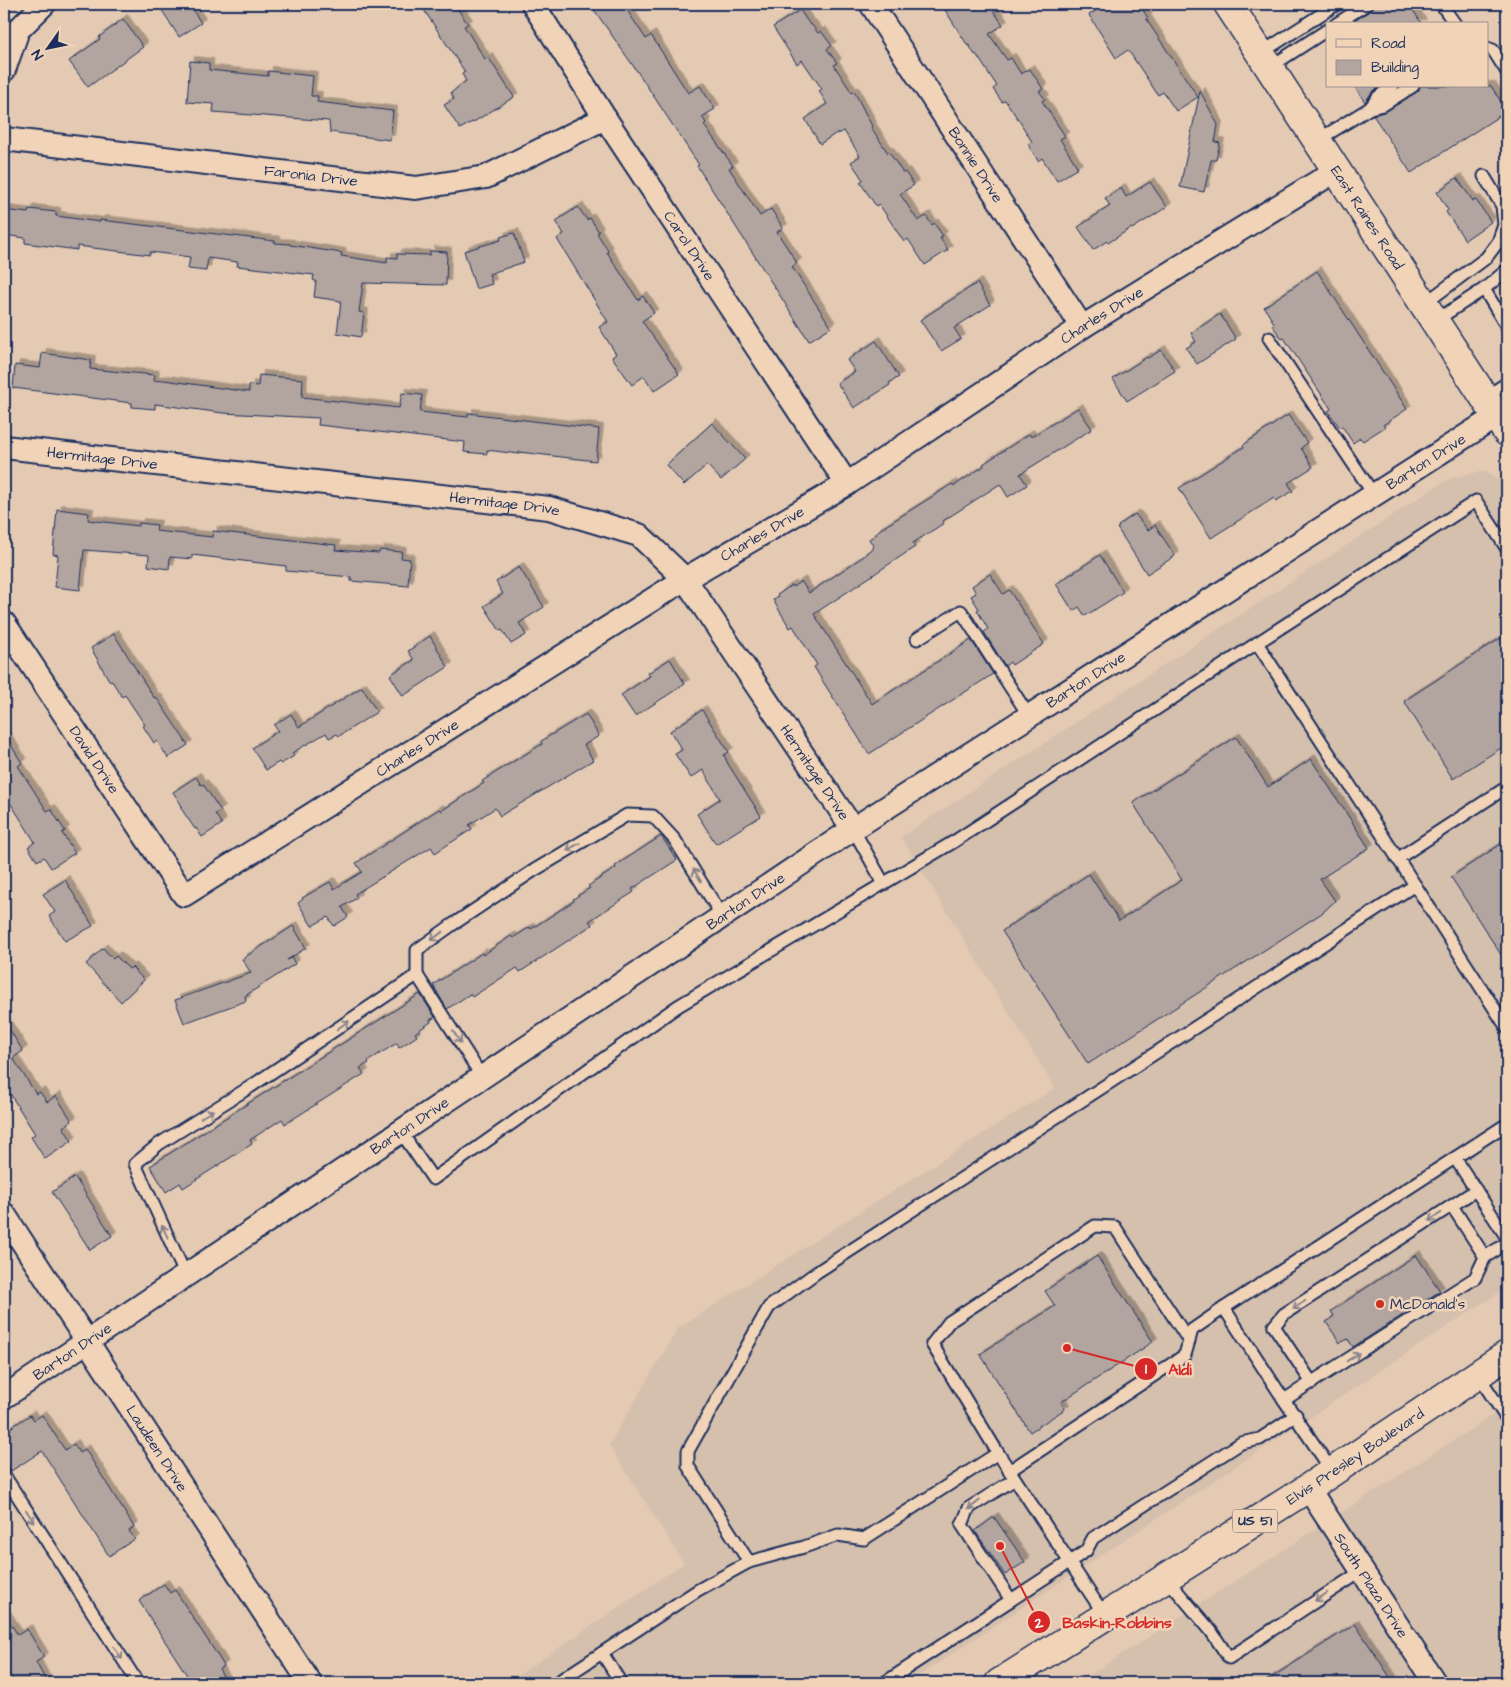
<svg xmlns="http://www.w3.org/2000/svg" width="1511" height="1687" font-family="'Architects Daughter',sans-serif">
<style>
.built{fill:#d5bfad}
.building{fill:#b2a49e;stroke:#1b2f5e;filter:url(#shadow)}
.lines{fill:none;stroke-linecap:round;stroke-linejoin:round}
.lane-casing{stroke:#1b2f5e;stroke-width:15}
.street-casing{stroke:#1b2f5e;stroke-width:26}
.secondary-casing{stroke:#1b2f5e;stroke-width:31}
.primary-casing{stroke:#1b2f5e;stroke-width:31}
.lane{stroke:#f1d4b8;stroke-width:11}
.street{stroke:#f1d4b8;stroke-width:22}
.secondary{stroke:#f1d4b8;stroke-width:28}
.primary{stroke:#f1d4b8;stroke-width:28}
.oneway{stroke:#86828b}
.poi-dot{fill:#c8321e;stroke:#f1d4b8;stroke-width:2}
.labels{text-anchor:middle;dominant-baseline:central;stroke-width:5;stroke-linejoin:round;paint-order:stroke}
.shield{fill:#f1d4b8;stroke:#5b6079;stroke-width:1}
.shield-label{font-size:14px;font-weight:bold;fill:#1b2f5e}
.street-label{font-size:15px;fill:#1b2f5e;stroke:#f1d4b8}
.poi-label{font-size:15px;fill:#1b2f5e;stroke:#f1d4b8;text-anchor:start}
.leader{fill:none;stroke:#d62828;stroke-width:2}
.callout-dot{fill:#d62828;stroke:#f1d4b8;stroke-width:2}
.mark-label{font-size:15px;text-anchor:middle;font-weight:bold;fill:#fff}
.callout-label{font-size:16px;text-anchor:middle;font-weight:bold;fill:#d62828;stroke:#f1d4b8;stroke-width:5;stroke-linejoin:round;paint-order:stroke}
</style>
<defs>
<filter id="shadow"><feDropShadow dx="4.5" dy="-4.5" stdDeviation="0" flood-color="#0004"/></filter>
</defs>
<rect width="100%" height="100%" fill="#e4cab3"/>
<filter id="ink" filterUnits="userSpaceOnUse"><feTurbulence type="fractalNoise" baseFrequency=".02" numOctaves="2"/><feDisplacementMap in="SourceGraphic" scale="10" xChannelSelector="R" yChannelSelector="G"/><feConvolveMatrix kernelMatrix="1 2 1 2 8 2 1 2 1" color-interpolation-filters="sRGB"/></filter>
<g filter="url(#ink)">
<g class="built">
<path d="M1486,471l16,12 5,7v797l-599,396h-401l177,-120 -75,-118 69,-117 377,-240 -154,-251 547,-358 20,-5z"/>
<path d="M1507,1406v277h-423l-2,-3z"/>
</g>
<g class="building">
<path d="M158,4h31l12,19 -22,14z"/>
<path d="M420,4h34l14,20 -4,2 21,33 3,-2 26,40 -42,26v-1l-12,7 -16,-24 10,-6 -3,-6 1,-1 14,-11 -4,-7 3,-2z"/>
<path d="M590,4h33l23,35 5,-4 37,58 12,-7 15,23 -13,8 4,6 -2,2 29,41 -4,2 31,48 11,-7 12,19 -6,4 20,31 -5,4 39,60 -22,14 -112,-175 2,-1 -58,-88z"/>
<path d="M954,4h35l14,21 -14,9 18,26 4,-2 10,16 9,-5 13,20 -4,2 6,8 -3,2 23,35 -5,3 18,29 -21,13 -15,-23 -4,3 -10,-17 4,-2 -12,-20 -15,-22 -3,2 -9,-13 4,-3 -21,-32 -1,1 -6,-10 -1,1 -23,-36z"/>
<path d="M1106,4h33l9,14 -2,1 52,78 -22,14 -13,-19 -5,3 -30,-45 -12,8 -27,-43z"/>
<path d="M1375,4h34l13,20h-72l21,-14z"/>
<path d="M800,10l10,15 1,-1 7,9 3,-2 11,15 -5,3 10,14 -3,2 18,28 2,-2 18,35 -1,1 17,26 1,-1 14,21 2,-1 9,13 -14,9 18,27 8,-5 6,9 2,-2 9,13 -3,2 8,12 -23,15 -17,-26 -4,3 -25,-38 -3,2 -16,-24 3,-2 -12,-18 9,-6 -16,-25 -6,3v-2l-18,12 -15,-25 22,-15 -8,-13 3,-2 -20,-29 -5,4 -24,-37z"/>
<path d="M123,19l20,28 -55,40 -19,-26 31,-22 -1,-2z"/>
<path d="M190,61l19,2v7l59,6v-5l45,5 -2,20h7l-1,6 76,9 -3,29 -60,-8 -1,-11 -116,-9 1,-8 -27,-2z"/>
<path d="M1354,86h26l-8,6 -7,10z"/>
<path d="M1420,86h71l16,25 -96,62 -38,-58 14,-4 30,-19z"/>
<path d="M1200,91l18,34 -3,17 5,1 -4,17h-5l-7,32 -24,-5z"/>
<path d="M1457,178l16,23 3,-1 15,22 -26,18 -19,-28 2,-2 -11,-18z"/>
<path d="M1150,182l17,25 -35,22 -1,-1 -23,15 -1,-2 -14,9 -15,-23 32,-21 -5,-8 16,-10 5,9z"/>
<path d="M578,207l9,13 3,-2 9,14 -2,1 11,18 -1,1 31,48 5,-4 11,17 -12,8 37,53 -25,17 -10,-15 -12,9 -20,-28 4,-3 -17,-27 9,-5 -51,-83 7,-5 -8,-13z"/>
<path d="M29,209l27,3v4l44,6v-2l175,21v2l15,1v1l52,8 -1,3 46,7v-6l10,1v-4l33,1v-4l17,1 -1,33 -83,-2 -4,29 5,1 -3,24 -24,-4 4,-32 -27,-4 2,-16 -3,-1 1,-5 -77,-9 1,-4 -30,-4 -2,13 -18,-2 2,-12 -40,-5v3l-73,-9v4l-52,-7v-5l-21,-3v-25l24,3z"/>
<path d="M514,233l10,29 -35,12 3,10 -16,5 -12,-38 37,-11 -1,-3z"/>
<path d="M1317,271l90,138 -24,16 2,2 -22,14 -3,-3 -7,5 -11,-17 -2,2 -12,-17 3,-2 -47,-71 -2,1 -10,-14 2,-2 -10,-16z"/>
<path d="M977,283l13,22 -36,23 7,11 -20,12 -21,-31z"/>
<path d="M1220,314l16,25 -39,25 -11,-16 10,-6 -5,-9z"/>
<path d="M876,341l23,36 -10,6 1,2 -36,23 -17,-25 18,-11 -8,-12z"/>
<path d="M1161,350l14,21 -48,30 -14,-22 34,-22 1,1z"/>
<path d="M42,353l49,7 -1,9 65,6 -1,6 10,-1 85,12v-7l9,1 1,-11 44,4 -1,18 97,11 3,-15 20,2 -2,17 48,5v-4l131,16 -3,32 -77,-9v2l-32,-4v4l-23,-2 1,-10 -147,-17 1,-7 -96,-5 -68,-9v5l-23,-2v-4l-119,-15 2,-23 25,3z"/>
<path d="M1078,408l14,21 -72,45 7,11 -19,12 -8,-13 -57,37 1,2 -31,20 2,4 -101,67 58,90 99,-64 22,34 -124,80 -42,-66 -13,-21 3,-2 -24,-39 -3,2 -17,-28 5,-4 -1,-1 15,-10 1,2 8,-6 8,12 58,-39 -1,-1 8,-6 -5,-8 8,-5 -1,-2 76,-48 2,2 30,-20 -1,-2 46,-30 2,3z"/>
<path d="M1288,415l19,28 -6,5 12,19 -25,16 5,8 -17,10 -2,-3 -63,40 -32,-50 65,-41 -1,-2z"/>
<path d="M712,423l33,36 -24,21 -14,-15 -23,20 -18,-20z"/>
<path d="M57,509l32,4 -1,7 51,6v-3l18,2 -1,6 56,6 1,-6 123,14 -1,5 44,3 1,-3 22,2 -1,6 9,1 -2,27 -57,-5v-4l-65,-6v-5l-94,-11v4l-22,-2 -1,12 -21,-3 1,-11 -65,-5 -4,40 -25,-3 3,-32 -5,-1z"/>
<path d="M1135,514l13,16 7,-5 20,31 -28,18 -30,-46 2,-1 -1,-1z"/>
<path d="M1100,555l23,37 -38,24 -6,-9 -6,4 -17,-27z"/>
<path d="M519,567l25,40 -25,16 7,12 -15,9 -9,-14 -2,1 -16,-25 19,-12 -7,-12z"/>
<path d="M990,574l13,20 6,-4 35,54 -32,21 -2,-3 -5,4 -21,-34 4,-3 -11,-19 2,-1 -8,-13 5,-3 -4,-7z"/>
<path d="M114,634l40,64 2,-1 32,48 -20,13 -11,-17 -3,2 -11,-17 2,-1 -20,-30 -3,2 -10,-16 -2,1 -19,-34z"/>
<path d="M1507,634v110l-54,35 -49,-78z"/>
<path d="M430,636l18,31 -45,29 -13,-21 24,-15 -6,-9z"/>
<path d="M670,659l15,25 -50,32 -14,-21 29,-19 -2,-3z"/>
<path d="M362,687l15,25 -38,24 -2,-2 -8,4 -3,-5 -34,20 2,3 -13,8 -2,-2 -13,8 -14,-22 26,-17 -4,-6 17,-11 8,13z"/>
<path d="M702,710l27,42 -5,3 4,9 33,52 -45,28 -19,-30 23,-15 -17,-29 -12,8 -16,-24 7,-4 -12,-19z"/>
<path d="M586,714l13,22 -15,9 9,15 -93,56 -5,-8 -26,17 3,4 -37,24 -4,-6 -76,47 2,4 -15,9 6,10 -14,9 -6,-9 -16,9 -14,-23 5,-4 -1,-1 28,-16 4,7 28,-17 -6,-9 83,-54 2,2 43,-28 -2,-2 60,-37 -1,-3z"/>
<path d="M4,734l18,29 -4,3 29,45 4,-2 14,22 -3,2 13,20 -24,15 -7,-11 -7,4 -9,-14 7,-5 -31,-49z"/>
<path d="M1236,737l32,50 43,-28 58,89 -49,31 15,22 -13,12 -234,151 -86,-133 87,-57 30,47 63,-41 -49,-77z"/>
<path d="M196,777l5,8 2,-1 18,27 -6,3 7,10 -20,13 -6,-9 -1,1 -15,-22 2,-1 -9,-14z"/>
<path d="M661,836l16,24 -45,29 2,3 -45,29 3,4 -72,47 -3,-4 -45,29 -2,-3 -23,15 -14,-24 49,-32 1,2 28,-19 2,2 17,-11 1,2 43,-28 -1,-2 17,-11 -2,-2 28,-18 -1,-2z"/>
<path d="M1507,840v124l-56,-87z"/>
<path d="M65,880l28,46 -28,15 -16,-25 6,-4 -12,-18z"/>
<path d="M293,926l13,22 -19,12 5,-2 3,6 -50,32 1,5 -62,22 -9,-23 76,-27 -9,-14z"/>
<path d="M103,948l10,11 3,-3 13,13 3,-2 12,13 -23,22 -35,-38z"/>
<path d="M420,994l15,23 -5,3 1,2 -16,11 2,3 -18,12 -2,-5 -29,18 1,2 -9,5 4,6 -79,50 -3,-5 -32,21 2,4 -30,19 -39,25 -3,-5 -14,9 -16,-26z"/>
<path d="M4,1021l19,30 -10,7 23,36 4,-2 7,10 9,-6 16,25 -9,6 9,14 -27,18 -14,-22 4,-3 -31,-50z"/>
<path d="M75,1177l37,59 -22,14 -38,-58z"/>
<path d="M1416,1255l24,36 -87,56 -5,-8 -8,4 -14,-21 8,-6 -3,-5z"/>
<path d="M1097,1256l56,86 -92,60 4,7 -35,23 -50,-78 75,-48 -10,-15z"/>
<path d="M30,1415l4,5 8,-5 23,35 9,-6 5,9 6,-4 49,78 -5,4 6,8 -26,17 -67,-105 -31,20 -7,-12v-27z"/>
<path d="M994,1517l31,45 -20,13 -30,-44z"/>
<path d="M164,1584l6,9 5,-3 43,66 6,10 -5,3 8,14h-35l-53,-82z"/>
<path d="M4,1613l14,22 9,-6 17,28 -8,5 11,21h-32l-11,-17z"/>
<path d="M1355,1624l39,59h-131z"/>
</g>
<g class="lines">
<defs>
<g id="lane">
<path d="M1441,4l14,20"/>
<path d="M1336,24l31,-20"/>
<path d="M1487,48l6,2 14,22"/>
<path d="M1261,53l76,-49"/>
<path d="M1270,67l57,-37"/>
<path d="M1370,108l8,-11 15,-11"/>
<path d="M1318,140l52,-32 13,-3 30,-19"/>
<path d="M1484,289l23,-19"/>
<path d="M1424,304l62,-46 12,-16 6,-17 -2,-19 -18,-30"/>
<path d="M1435,321l49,-32 23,38"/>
<path d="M1269,338l105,157"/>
<path d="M1484,398l23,-15"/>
<path d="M917,639l44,-28 68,105"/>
<path d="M853,829l31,55"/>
<path d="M1397,859l110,-72"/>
<path d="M1415,885l92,143"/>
<path d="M417,975v-25l35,-25 81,-54 94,-56 26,1 22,24 47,76"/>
<path d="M401,1132l32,47 245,-173 277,-165 302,-198"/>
<path d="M1455,1158l52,80"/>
<path d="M1452,1206l33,51"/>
<path d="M186,1276l-51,-112 24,-20 91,-57 167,-112 65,102"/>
<path d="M1224,1308l60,92"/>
<path d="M1478,1375l29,44"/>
<path d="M1312,1383l-38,-57 10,-12 192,-124"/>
<path d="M998,1453l-66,-109 17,-22 146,-96 20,1 74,114"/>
<path d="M1009,1471l176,-116 7,-25 32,-22 283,-184"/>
<path d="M1332,1471l-48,-71 191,-122 10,-21 22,-14"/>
<path d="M4,1475l134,208"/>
<path d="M749,1562l-61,-96v-15l81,-144 48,-35 48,-31 550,-356 -158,-242 219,-142 31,48"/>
<path d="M1166,1578l45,53 18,27 133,-87"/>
<path d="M1011,1600l-49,-75 7,-17 46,-29"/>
<path d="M602,1653l19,30"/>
<path d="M556,1683l142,-93 51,-28 55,-15 34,-12 26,4 134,-86 107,163"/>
<path d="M884,1683l202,-132 7,-13 148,-95 19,-4 36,-24"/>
</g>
<g id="street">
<path id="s1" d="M533,4l72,114 242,366"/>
<path id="s2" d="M871,4l211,323"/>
<path d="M4,70l14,-40 26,-26"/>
<path id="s3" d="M4,139l412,49 70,-11 119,-59"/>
<path id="s4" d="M4,447l545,61 90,27 46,44 168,250"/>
<path id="s5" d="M4,623l180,272 501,-316 162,-95 235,-157 255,-157"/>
<path id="s6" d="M4,1214l306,469"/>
<path id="s7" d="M4,1397l849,-568 644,-413"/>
<path id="s8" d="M1308,1488l127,195"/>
</g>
<g id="secondary">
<path id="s9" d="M1228,4l279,428"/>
</g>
<g id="primary">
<path id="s10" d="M999,1683l309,-195 199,-133"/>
</g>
</defs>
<use href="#lane" class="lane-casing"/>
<use href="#street" class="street-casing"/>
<use href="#secondary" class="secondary-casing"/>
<use href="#primary" class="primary-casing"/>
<use href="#lane" class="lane"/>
<use href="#street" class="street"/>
<use href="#secondary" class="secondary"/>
<use href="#primary" class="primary"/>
</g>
<defs><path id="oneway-shaft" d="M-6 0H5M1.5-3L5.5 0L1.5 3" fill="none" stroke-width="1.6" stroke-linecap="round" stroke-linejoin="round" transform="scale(1.25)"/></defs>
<g class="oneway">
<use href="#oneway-shaft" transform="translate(573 847) rotate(149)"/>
<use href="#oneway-shaft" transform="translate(697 875) rotate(-122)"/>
<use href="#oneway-shaft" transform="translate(437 936) rotate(144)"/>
<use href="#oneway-shaft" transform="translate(343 1025) rotate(-34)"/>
<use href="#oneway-shaft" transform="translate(457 1037) rotate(57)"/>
<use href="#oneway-shaft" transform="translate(207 1114) rotate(-32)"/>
<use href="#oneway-shaft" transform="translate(1435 1217) rotate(147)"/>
<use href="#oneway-shaft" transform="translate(165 1232) rotate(-116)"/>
<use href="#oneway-shaft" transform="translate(1299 1305) rotate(147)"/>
<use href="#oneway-shaft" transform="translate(1353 1357) rotate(-33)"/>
<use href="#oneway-shaft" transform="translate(974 1505) rotate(142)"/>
<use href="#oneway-shaft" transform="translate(30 1516) rotate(57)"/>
<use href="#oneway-shaft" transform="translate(1321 1597) rotate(147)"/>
<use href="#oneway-shaft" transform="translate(118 1653) rotate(57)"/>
</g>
</g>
<circle class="poi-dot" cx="1380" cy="1304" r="5"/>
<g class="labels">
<rect class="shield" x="1232.5" y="1509.5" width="45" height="23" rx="4"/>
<g class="shield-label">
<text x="1255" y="1521">US 51</text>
</g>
<g class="street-label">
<text stroke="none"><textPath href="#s2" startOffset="192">Bonnie Drive</textPath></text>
<text stroke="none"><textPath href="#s3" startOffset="309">Faronia Drive</textPath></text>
<text stroke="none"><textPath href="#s9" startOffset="255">East Raines Road</textPath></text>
<text stroke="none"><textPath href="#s1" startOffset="288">Carol Drive</textPath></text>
<text stroke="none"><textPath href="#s5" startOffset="1412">Charles Drive</textPath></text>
<text stroke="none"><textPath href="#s4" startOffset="99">Hermitage Drive</textPath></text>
<text stroke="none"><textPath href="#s7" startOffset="1702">Barton Drive</textPath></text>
<text stroke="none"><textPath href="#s4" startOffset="504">Hermitage Drive</textPath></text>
<text stroke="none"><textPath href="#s5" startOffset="1008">Charles Drive</textPath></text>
<text stroke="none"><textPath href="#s7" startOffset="1298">Barton Drive</textPath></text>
<text stroke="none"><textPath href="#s5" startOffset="602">Charles Drive</textPath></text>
<text stroke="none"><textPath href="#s5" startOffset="164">David Drive</textPath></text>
<text stroke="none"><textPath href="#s4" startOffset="939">Hermitage Drive</textPath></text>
<text stroke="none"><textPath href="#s7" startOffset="892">Barton Drive</textPath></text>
<text stroke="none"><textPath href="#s7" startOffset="488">Barton Drive</textPath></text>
<text stroke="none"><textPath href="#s7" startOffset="82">Barton Drive</textPath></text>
<text stroke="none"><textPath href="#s6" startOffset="280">Laudeen Drive</textPath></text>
<text stroke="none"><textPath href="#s10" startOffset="422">Elvis Presley Boulevard</textPath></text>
<text stroke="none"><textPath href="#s8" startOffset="116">South Plaza Drive</textPath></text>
</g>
<g class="poi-label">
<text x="1390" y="1304">McDonald's</text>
</g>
</g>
<path class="leader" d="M1067 1348L1146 1369M1000 1546L1039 1622"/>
<g class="callout-dot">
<circle cx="1067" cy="1348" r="5"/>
<circle cx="1000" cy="1546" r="5"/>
<circle cx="1146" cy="1369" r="12"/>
<circle cx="1039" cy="1622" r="12"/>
</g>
<g class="mark-label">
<text x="1146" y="1374">1</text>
<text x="1039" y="1628">2</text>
</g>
<g class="callout-label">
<text x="1180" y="1375">Aldi</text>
<text x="1117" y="1628">Baskin-Robbins</text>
</g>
<rect width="1511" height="1687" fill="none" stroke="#f1d4b8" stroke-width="20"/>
<rect x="10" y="10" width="1491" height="1667" fill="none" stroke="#1b2f5e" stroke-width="2" filter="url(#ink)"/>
<rect x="1326" y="22" width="162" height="65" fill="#f1d4b8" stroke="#9b9294"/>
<rect x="1336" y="39" width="25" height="8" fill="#f1d4b8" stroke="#9b9294"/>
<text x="1371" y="48" font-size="15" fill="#1b2f5e">Road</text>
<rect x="1336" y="60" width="25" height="15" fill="#b2a49e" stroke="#9b9294"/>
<text x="1371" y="72" font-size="15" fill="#1b2f5e">Building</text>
<g transform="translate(48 48) rotate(237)" stroke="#f1d4b8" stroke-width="4" paint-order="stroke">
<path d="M0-4L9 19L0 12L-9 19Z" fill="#1b2f5e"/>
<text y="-8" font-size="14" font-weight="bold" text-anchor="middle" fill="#1b2f5e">N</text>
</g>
</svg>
